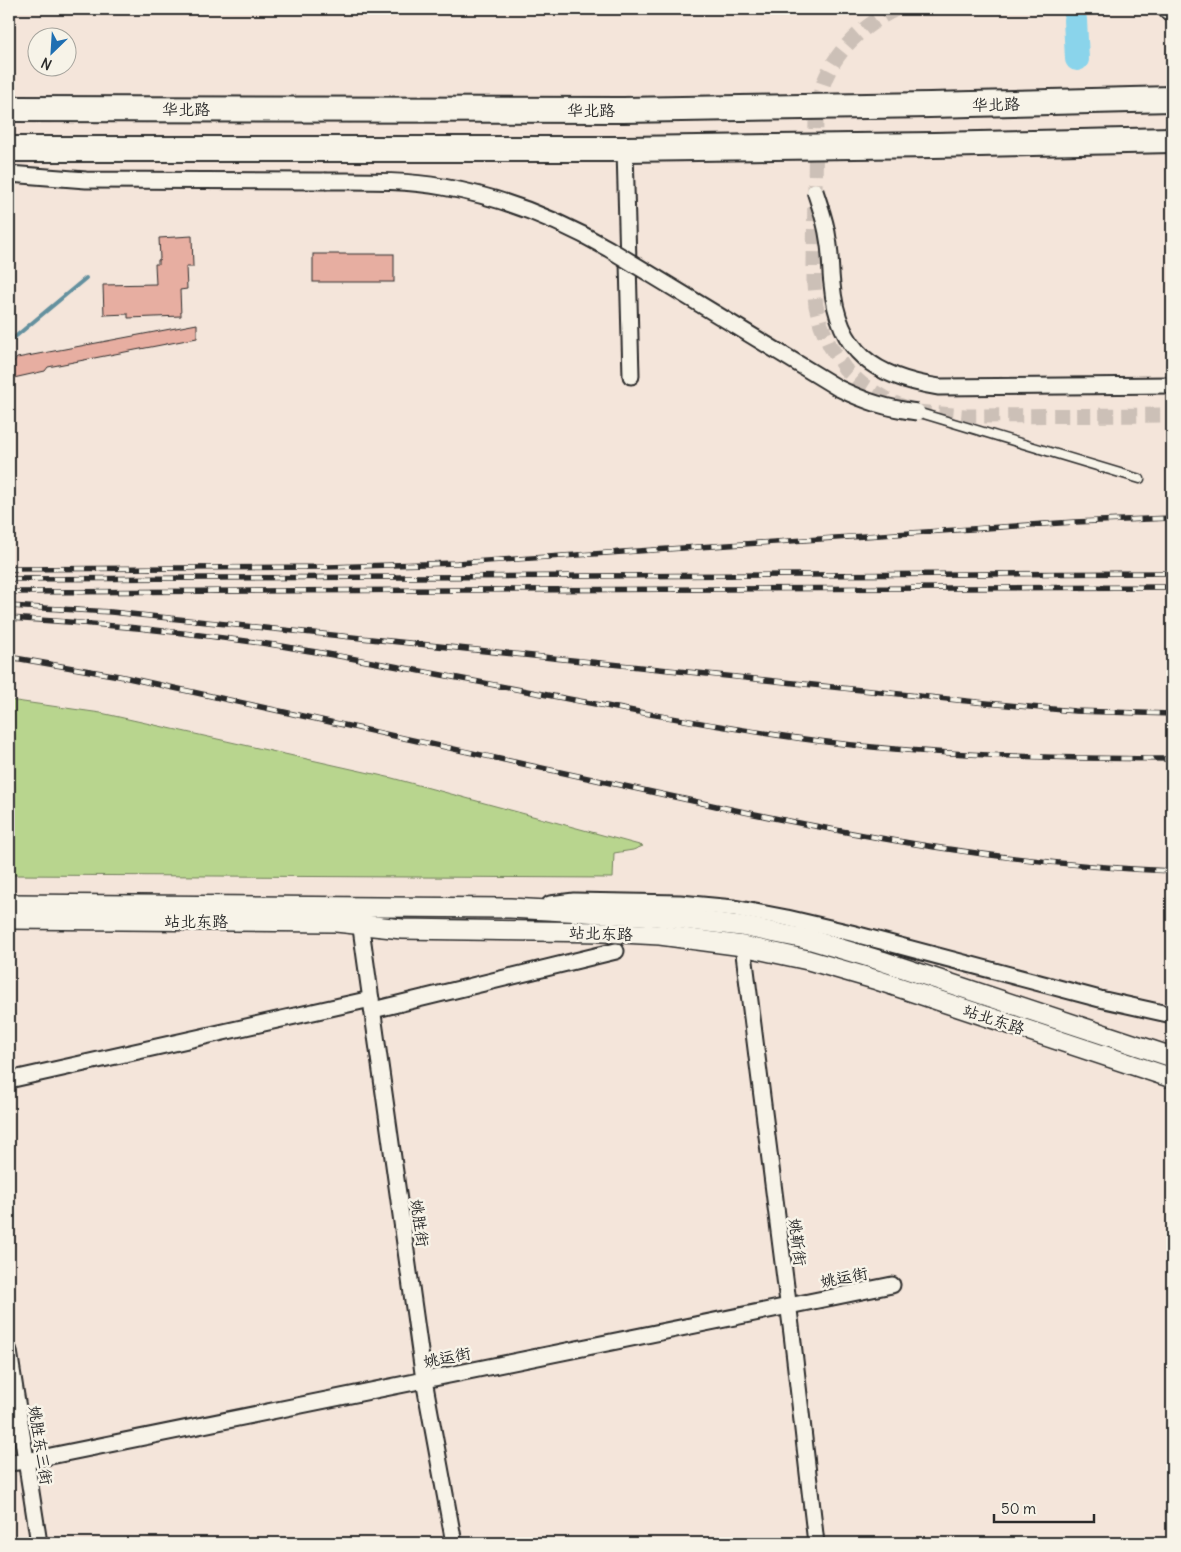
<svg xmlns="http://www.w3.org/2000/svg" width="1181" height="1552" font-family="Delius,'LXGW WenKai TC',sans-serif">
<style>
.green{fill:#b8d58e;stroke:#72805c}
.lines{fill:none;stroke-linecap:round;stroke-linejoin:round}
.stream{stroke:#64909e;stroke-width:4}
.river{stroke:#8ad4eb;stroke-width:24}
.building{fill:#e7aea1;stroke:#2b2b2b}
.minor-tunnel{stroke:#ccc0b7;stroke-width:15;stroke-dasharray:15 8;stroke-linecap:butt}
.service-casing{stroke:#2b2b2b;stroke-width:11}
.minor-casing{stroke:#2b2b2b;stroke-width:19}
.tertiary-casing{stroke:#2b2b2b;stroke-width:22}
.trunk-casing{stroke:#2b2b2b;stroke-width:28}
.service{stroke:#f7f3e8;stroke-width:8}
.minor{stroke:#f7f3e8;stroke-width:15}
.tertiary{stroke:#f7f3e8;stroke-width:19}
.trunk{stroke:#f7f3e8;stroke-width:24}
.rail-casing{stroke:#2b2b2b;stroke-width:5.5}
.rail{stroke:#f7f3e8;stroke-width:4;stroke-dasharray:11;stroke-linecap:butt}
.minor-bridge-casing{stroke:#2b2b2b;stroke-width:19;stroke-linecap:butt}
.minor-bridge{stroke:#f7f3e8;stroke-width:15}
.labels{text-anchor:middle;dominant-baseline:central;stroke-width:5;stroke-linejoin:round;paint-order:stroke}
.street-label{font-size:16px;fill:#2b2b2b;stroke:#f7f3e8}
</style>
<rect width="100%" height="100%" fill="#f4e5da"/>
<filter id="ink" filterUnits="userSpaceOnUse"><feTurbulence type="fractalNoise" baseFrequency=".02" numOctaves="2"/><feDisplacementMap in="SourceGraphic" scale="10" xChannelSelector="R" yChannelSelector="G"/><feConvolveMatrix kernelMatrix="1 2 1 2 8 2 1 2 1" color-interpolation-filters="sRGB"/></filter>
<g filter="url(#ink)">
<path class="green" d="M9,700l92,13 291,65 251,68 -10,4 -19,3 -1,25 -604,-3z"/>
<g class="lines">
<path class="stream" d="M9,342l77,-64"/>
<path class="river" d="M1075,20l2,39"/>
</g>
<g class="building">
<path d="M192,236l1,31h-7l1,22 -7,1 1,26 -53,2v-4l-24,1 -1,-30 53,-1 -1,-20h3v-4l2,-1 -1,-21z"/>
<rect x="313" y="254" width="81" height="28"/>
<path d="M197,324v14l-149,29 -3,4 -36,8v-12l8,-9z"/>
</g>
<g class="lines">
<path class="minor-tunnel" d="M896,9c-31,15 -62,42 -73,76 -4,11 -6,23 -7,34l-2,143v22l2,22 5,19 9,21 15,23 18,16 26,16 28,11 48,4 207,-1"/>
<defs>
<path id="service" d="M917,412l223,67"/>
<g id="minor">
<path d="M1166,10l6,4"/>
<path d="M625,149l6,227"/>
<path d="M9,174l77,6 239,1"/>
<path d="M550,904l24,-3 106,2 54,5 53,10 64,15 249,66 72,16"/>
<path d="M359,914l65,466 30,163"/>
<path d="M743,946l49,388 24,209"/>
<path d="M373,1010l243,-59"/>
<path d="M9,1080l362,-81"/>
<path d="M9,1351l30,192"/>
<path d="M9,1463l17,-2 866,-176"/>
</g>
<g id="tertiary">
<path d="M9,904l501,4 147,8 84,10 70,14 71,21 290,96"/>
<path d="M9,919l327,3 66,7 201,3 57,3 83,11 65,14 69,20 295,98"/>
</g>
<g id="trunk">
<path d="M9,109l614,1 307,-5 242,-6"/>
<path d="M9,149h616l309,-4 238,-5"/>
</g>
</defs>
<use href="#service" class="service-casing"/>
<use href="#minor" class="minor-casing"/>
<use href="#tertiary" class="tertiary-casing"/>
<use href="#trunk" class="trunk-casing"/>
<use href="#service" class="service"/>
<use href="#minor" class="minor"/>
<use href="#tertiary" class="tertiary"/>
<use href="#trunk" class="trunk"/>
<defs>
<g id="rail">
<path d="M9,569l318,-2 130,-4 618,-41 97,-4"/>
<path d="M9,579l1163,-6"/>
<path d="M9,592l1163,-5"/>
<path d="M9,606l102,6 875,91 89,8 97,3"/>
<path d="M9,618c89,5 177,14 266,27 176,29 352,69 529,94 122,17 245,19 368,20"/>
<path d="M9,657l110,19 597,130c151,32 302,59 456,65"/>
</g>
</defs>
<use href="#rail" class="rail-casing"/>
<use href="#rail" class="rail"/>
<defs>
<g id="minor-bridge">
<path d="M325,181c39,0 79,-1 118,6 59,10 114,32 166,62l229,139c29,14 48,20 79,24"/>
<path d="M815,191c5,16 11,31 13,48 3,15 2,30 4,45 6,69 43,93 107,103l233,-2"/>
</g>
</defs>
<use href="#minor-bridge" class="minor-bridge-casing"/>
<use href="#minor-bridge" class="minor-bridge"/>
</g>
</g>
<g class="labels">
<g class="street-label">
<text transform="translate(996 104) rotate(-1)">华北路</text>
<text x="186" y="109">华北路</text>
<text x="591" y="110">华北路</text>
<text x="196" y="921">站北东路</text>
<text transform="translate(601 933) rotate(2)">站北东路</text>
<text transform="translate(994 1019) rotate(18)">站北东路</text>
<text transform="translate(420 1223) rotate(82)">姚胜街</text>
<text transform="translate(798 1242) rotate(83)">姚靳街</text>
<text transform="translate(844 1277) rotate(-11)">姚运街</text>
<text transform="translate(447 1357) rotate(-11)">姚运街</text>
<text transform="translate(41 1445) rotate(81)">姚胜东三街</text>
</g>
</g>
<rect width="1181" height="1552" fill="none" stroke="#f7f3e8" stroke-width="30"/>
<rect x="15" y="15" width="1151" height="1522" fill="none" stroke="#2b2b2b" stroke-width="2" filter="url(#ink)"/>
<g transform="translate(52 52) rotate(205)"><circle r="24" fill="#f7f3e8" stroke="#a5a39c"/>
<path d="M0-4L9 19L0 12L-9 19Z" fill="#1f6fb2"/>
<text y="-8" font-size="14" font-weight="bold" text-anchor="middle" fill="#2b2b2b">N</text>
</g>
<path d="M994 1514v8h100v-8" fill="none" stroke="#2b2b2b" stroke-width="2.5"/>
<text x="1001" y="1514" font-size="15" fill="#2b2b2b" stroke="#f7f3e8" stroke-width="4" paint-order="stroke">50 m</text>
</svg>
